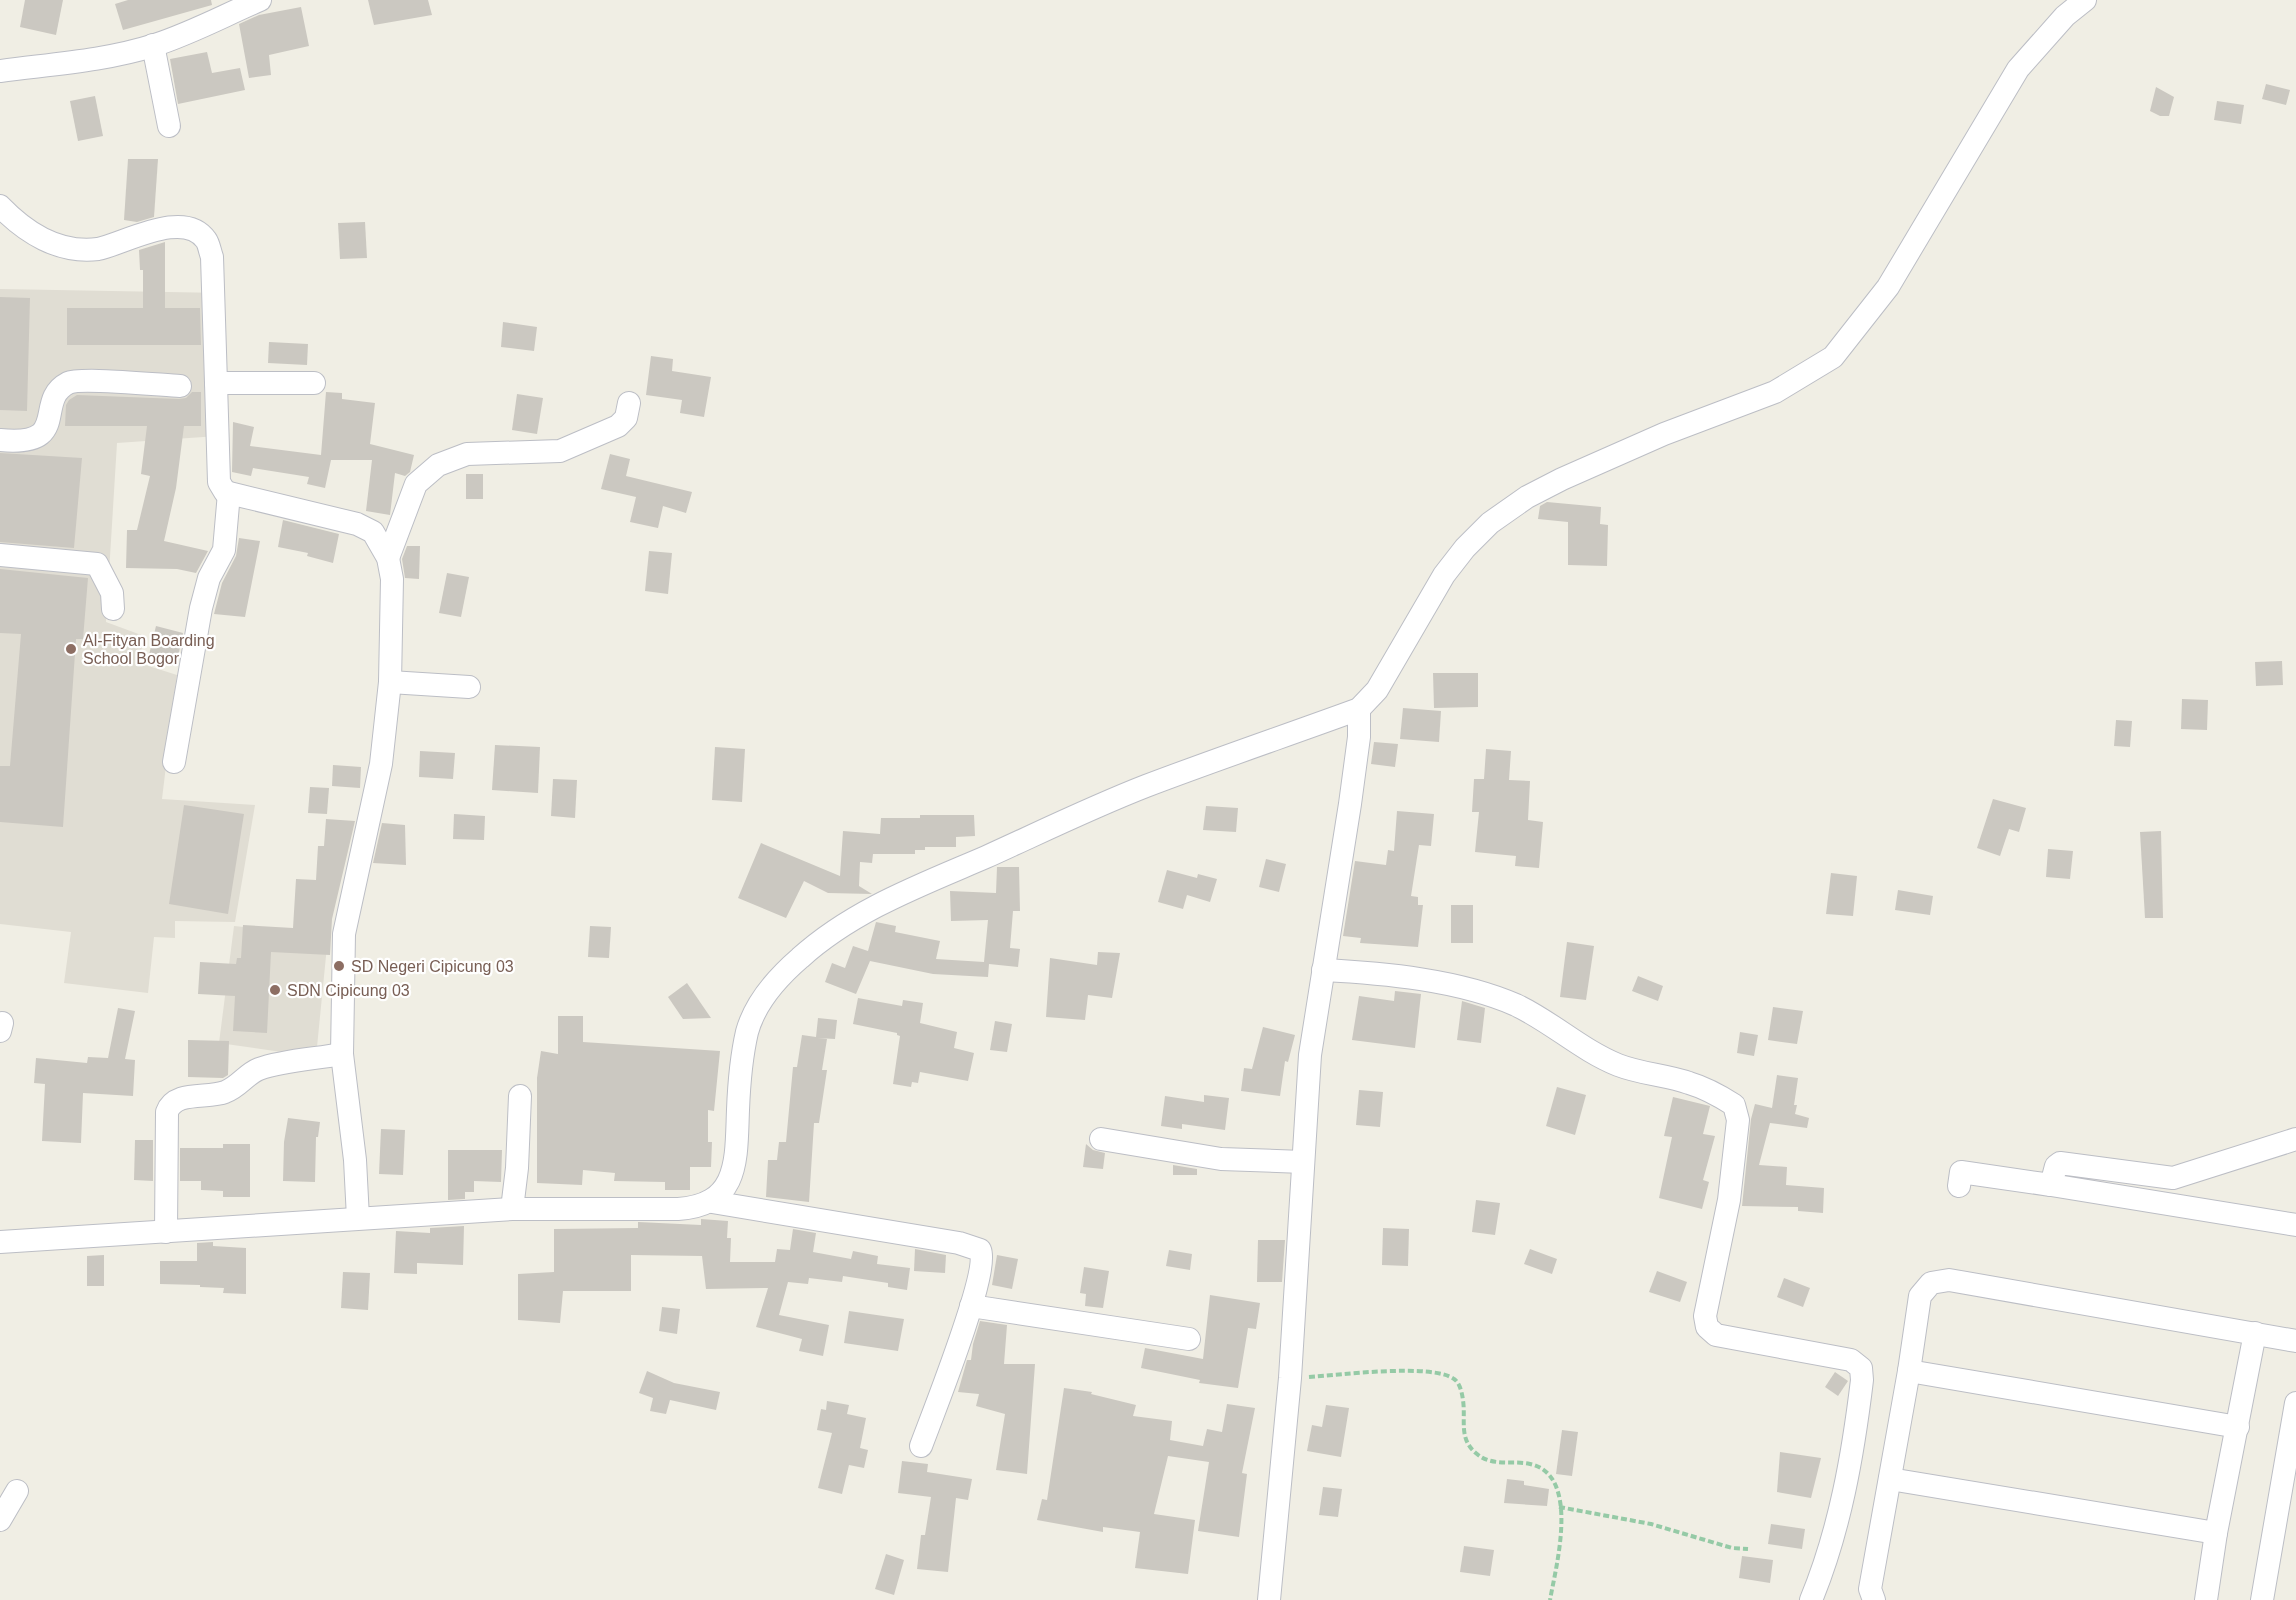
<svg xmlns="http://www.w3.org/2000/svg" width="2296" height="1600" font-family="Arial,sans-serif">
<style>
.education{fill:#e0ddd3}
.building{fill:#cbc8c1}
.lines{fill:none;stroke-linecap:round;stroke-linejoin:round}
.minor-casing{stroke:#bcbec5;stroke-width:24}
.path{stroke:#95caa6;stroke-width:4;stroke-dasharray:6 3;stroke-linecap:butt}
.minor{stroke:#fff;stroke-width:22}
.education-dot{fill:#8d6e63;stroke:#fff;stroke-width:2}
.labels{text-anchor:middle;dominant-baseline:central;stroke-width:4.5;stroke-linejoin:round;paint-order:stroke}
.education-label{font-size:16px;fill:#785e54;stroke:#fff;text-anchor:start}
</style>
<rect width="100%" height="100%" fill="#f0eee4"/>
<g class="education">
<path d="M0,289l224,4 -6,143 -101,7 -11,179 38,14 -5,27 38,12 -15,124 93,6 -20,117 -60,-1v17l-21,-1 -6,56 -84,-10 7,-51 -71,-8z"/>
<path d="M234,926l94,10 -12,121 -97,-14z"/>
</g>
<g class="building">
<path d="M25,0h38l-7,35 -36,-8z"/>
<path d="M128,0h83l1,5 -89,25 -8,-26z"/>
<path d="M368,0h60l4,15 -58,10z"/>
<path d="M301,7l8,39 -40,9 2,20 -22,3 -10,-54 20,-9z"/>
<path d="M207,52l5,21 28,-5 5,22 -67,14 -8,-45z"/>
<path d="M2266,84l24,6 -4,15 -24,-6z"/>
<path d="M2156,87l18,10 -5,19h-9l-10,-5z"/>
<path d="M95,96l8,40 -25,5 -8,-40z"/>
<path d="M2217,101l27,4 -3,19 -27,-4z"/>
<path d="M128,159h30l-4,58 -17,5 -13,-2z"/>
<path d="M365,222l2,36 -27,1 -2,-36z"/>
<path d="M165,242v66h35l1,37h-134v-37h76v-38h-3l-1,-20z"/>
<path d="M0,297l30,1 -3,113 -27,-1z"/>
<path d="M503,322l34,5 -3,24 -33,-4z"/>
<path d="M269,342l39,2 -1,21 -39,-2z"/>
<path d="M651,356l22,3 -1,12 39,6 -7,40 -24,-4 2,-13 -36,-5z"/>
<path d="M192,392h9v34h-17l-8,62 -12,53 44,10 -12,22 -19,-4 -51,-1 1,-38h10l13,-54 -9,-2 6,-48h-82l1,-21 3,-5 8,-5 102,4 7,-1z"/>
<path d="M326,392l16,1v6l33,4 -5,41 44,11 -4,17 -5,4 -10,-3 -5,42 -24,-4 6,-51h-41l-6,28 -18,-4 2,-7 -56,-9 -2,8 -19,-4 1,-50 21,5 -4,19 71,9z"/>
<path d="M517,394l26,4 -6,36 -25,-4z"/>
<path d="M0,453l82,5 -8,90 -74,-6z"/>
<path d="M610,454l20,5 -4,17 66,16 -6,21 -23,-7 -5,22 -28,-6 6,-25 -35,-8z"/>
<rect x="466" y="474" width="17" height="25"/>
<path d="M1547,502l54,5 -1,17 8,1 -1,41 -39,-1v-43l-30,-3 2,-13z"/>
<path d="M283,520l56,14 -6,29 -26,-7 1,-3 -30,-6z"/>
<path d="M239,538l21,3 -15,76 -31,-3 8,-31 14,-27z"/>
<path d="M407,546h13l-1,33 -14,-1 -3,-19z"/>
<path d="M649,551l23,2 -4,41 -23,-3z"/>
<path d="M0,569l88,9 -5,61h-7l-13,188 -63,-5v-56h10l11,-132 -21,-1z"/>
<path d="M447,573l22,4 -8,40 -22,-4z"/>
<path d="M156,626l27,7 -6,29 -28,-7z"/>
<path d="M2282,661l1,24 -27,1 -1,-24z"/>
<path d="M1433,673h45v34l-44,1z"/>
<path d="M2182,699l26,1 -1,30 -26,-1z"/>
<path d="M1403,708l38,3 -2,31 -39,-3z"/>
<path d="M2116,720l16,1 -2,26 -16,-1z"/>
<path d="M1374,742l24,2 -3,23 -24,-3z"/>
<path d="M495,745l45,2 -2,46 -46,-3z"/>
<path d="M715,747l30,2 -3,53 -30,-2z"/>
<path d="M1486,749l25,2 -2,29 21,1 -2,39 15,2 -4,46 -24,-2 1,-10 -41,-4 4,-40h-7l2,-33h10z"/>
<path d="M420,751l35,2 -2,26 -34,-2z"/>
<path d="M333,765l28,2 -1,21 -28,-2z"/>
<path d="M553,779l24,1 -2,38 -24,-2z"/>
<path d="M310,787l19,1 -2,26 -19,-1z"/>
<path d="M1993,799l33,9 -7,24 -10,-3 -9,27 -23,-8z"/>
<path d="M184,805l60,9 -16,100 -59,-10z"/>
<path d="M1206,806l32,2 -2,24 -33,-2z"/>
<path d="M1397,811l37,3 -3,32 -12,-1 -8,51 7,1v8h5l-5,42 -58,-4 1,-5 -18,-2 12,-75 31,4 2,-15 6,1z"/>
<path d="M454,814l31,2 -1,24 -31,-1z"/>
<path d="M920,815h54l1,21 -19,1v10h-31v3h-10v4h-42l-1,9 -12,-1 -1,24 13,8 -44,-1 -24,-12 -18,37 -48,-20 23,-55 79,33 3,-45 37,3 1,-16h39z"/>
<path d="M326,819l29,2 -23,98 -2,36 -59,-3 -4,81 -34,-2 2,-35 -37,-2 2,-32 36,2 1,-6h4l2,-33 50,3 3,-49 20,1 2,-34h6z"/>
<path d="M382,823l23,2 1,40 -33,-2z"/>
<path d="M2161,831l2,87h-18l-5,-86z"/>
<path d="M2048,849l25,2 -3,28 -24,-2z"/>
<path d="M1266,859l20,5 -7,28 -20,-5z"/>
<path d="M997,867h22l1,44h-7l-3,37 10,1 -2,18 -29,-3 -1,13 -55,-3 -63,-13 -14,33 -31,-12 7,-19 13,5 8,-22 15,5 8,-29 20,4 -1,6 45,9 -4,18 48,3 4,-42 -37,1 -1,-30 46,2z"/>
<path d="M1167,870l30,8 1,-4 19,5 -7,23 -23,-7 -4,14 -25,-7z"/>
<path d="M1831,873l26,3 -4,40 -27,-2z"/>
<path d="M1898,890l35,6 -3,19 -35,-5z"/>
<rect x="1451" y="905" width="22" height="38"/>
<path d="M590,926l21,1 -2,31 -21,-1z"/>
<path d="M1567,942l27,4 -8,54 -26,-3z"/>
<path d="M1098,952l22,1 -8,45 -24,-3 -3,25 -39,-3 4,-59 47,7z"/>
<path d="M1638,976l25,10 -5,15 -26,-10z"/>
<path d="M687,983l24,35 -28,1 -15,-22z"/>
<path d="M1395,991l26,3 -6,54 -63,-8 7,-44 35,5z"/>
<path d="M858,998l44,8 1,-6 20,3 -3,20 37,9 -3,16 20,5 -6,28 -48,-9 -2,11 -6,-1 -1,5 -18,-3 7,-48 -3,-1v-2l-44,-9z"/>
<path d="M1462,1001l23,7 -4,35 -24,-3z"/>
<path d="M1773,1007l30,4 -6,33 -29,-4z"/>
<path d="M118,1008l17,3 -10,48 10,1 -2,36 -50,-3 -2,50 -39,-2 3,-57 -11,-1 2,-25 51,5 1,-6 20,1z"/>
<path d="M558,1016h25v26l137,9 -6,60 -6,-1v32h4l-1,25h-21v23h-25v-8l-51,-1 1,-8 -32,-3 -1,15 -45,-2v-105l4,-27 17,3z"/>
<path d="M818,1018l19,2 -2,19 -17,-1 9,1 -5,31h5l-8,53h-5l-5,79 -43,-5 2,-37h9l2,-18h7l7,-75h4l5,-32 14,2z"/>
<path d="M995,1021l17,3 -5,28 -17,-2z"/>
<path d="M1263,1027l32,8 -7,27 -3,-1 -5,35 -39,-5 3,-23 8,1z"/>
<path d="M1740,1032l18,3 -4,21 -17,-3z"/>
<path d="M188,1040l41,1 -1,34 -5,3 -35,-1z"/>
<path d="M1777,1075l21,3 -4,27h3l-2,9 14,4 -2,10 -37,-5 -11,42 28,2 -1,18 38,3 -1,25 -25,-2v-4l-56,-1 9,-87 4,-15 17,4z"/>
<path d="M1557,1087l29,8 -11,40 -29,-9z"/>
<path d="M1359,1090l24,2 -3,35 -24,-2z"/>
<path d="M1204,1095l25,3 -4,32 -43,-6v5l-21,-3 4,-30 39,6z"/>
<path d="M1673,1097l37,9 -7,28 12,2 -12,44 6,2 -7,27 -43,-11 13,-61 -8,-1z"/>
<path d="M288,1118l32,4 -2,15h-2l-1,45 -32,-1 1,-39z"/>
<path d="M381,1129l24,1 -2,45 -24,-1z"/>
<path d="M135,1140h18v41l-19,-1z"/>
<path d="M223,1144h27v53h-27v-6l-22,-1v-9h-21v-33h43z"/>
<path d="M1086,1144l7,6 12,3 -2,16 -20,-2z"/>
<path d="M448,1150h54l-1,32 -27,-1v11h-9v7l-17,1z"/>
<path d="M1173,1165l24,4v6h-24z"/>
<path d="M1476,1200l24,3 -5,32 -23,-3z"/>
<path d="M701,1219l27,2 -1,17h4l-1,24h45l2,-13 13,1 3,-21 23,4 -3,19 38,7 2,-8 25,5 -1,8 33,4 -3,22 -19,-3v-4l-45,-7 -1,6 -33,-4 -1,6 -20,-2 -9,33 50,10 -6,31 -24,-5 3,-12 -46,-12 12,-39 -62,1 -4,-33 -71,-1v36h-68l-3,32 -42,-3v-46l36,-2v-43l84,-1v-6l63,3z"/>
<path d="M464,1226l-1,39 -46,-2v11l-23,-1 2,-42 34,2v-5z"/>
<path d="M1383,1228l26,1 -1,37 -26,-1z"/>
<path d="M1258,1240h27l-3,42h-25z"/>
<path d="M213,1242v4l33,2v46l-23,-1 1,-5 -24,-1v-2l-40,-1v-23h37v-18z"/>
<path d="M915,1249l31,6 -1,18 -31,-2z"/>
<path d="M1530,1249l27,10 -5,15 -28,-10z"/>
<path d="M1169,1250l23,4 -2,16 -24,-4z"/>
<path d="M104,1255v31h-17v-30z"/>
<path d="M997,1255l21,4 -6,30 -20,-4z"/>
<path d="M1084,1267l25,4 -6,37 -18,-2 1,-12 -6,-1z"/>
<path d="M1657,1271l30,11 -7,20 -31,-10z"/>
<path d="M343,1272l27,1 -2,37 -27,-2z"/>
<path d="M1784,1278l26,10 -7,19 -26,-10z"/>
<path d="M1210,1295l50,8 -4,26 -8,-1 -10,60 -39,-5 1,-3 -59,-12 4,-20 58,11z"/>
<path d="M662,1307l18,2 -3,25 -18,-3z"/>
<path d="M849,1311l55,8 -6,32 -54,-8z"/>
<path d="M980,1321l27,4 -3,39h31l-8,110 -31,-4 9,-56 -29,-8 3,-12 -21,-2 9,-32h4l2,-16z"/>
<path d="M647,1371l27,12 46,9 -4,18 -46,-10 -4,14 -16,-3 3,-13 -14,-5z"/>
<path d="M1835,1372l13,9 -10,15 -13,-9z"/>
<path d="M1064,1388l28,4 -1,2 45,11 -3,11 39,5 -2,19 33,6 4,-17 15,3 5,-28 28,4 -13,65 5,1 -8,63 -41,-6 11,-69 -41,-6 -14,58 41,6 -7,54 -53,-6 5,-36 -37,-5v5l-66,-12 5,-21 5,1z"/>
<path d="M827,1401l22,4 -2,9 19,4 -6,30 8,2 -4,18 -15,-3 -7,29 -24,-6 14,-55 -15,-3 4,-21 5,1z"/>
<path d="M1326,1405l23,3 -8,49 -34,-6 5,-26 10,2z"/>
<path d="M1562,1430l16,2 -6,44 -16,-2z"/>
<path d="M1780,1452l41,6 -10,40 -34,-6z"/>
<path d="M902,1461l26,3 -1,8 45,7 -4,21 -12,-2 -8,74 -31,-3 4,-34h4l6,-38 -33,-4z"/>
<path d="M1507,1479l17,2v4l25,4 -2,17 -43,-3z"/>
<path d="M1323,1487l19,2 -4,28 -19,-2z"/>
<path d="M1771,1524l34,5 -3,20 -34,-5z"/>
<path d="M1464,1546l30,4 -4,26 -30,-4z"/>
<path d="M886,1554l18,6 -10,35 -19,-6z"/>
<path d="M1742,1556l31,4 -3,23 -31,-5z"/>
</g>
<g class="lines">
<defs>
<g id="minor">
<path d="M153,45l16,81"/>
<path d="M0,71c52,-7 105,-10 155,-26 37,-12 70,-30 105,-45"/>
<path d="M0,206c25,26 59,48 98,43 26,-5 86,-41 108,-9 3,4 4,12 6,17l4,126"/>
<path d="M314,383h-98l3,99 6,10 132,32 16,8 15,26 4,21 -2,103 -9,82 -37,170 -2,120 13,106 3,58"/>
<path d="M0,440c73,7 33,-39 68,-57 13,-6 92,2 112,3"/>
<path d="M0,555l97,9 15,29 1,16"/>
<path d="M388,558l28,-74 22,-19 29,-11 93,-3 58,-25 8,-8 3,-15"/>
<path d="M390,682l79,5"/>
<path d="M174,762l27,-154 8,-30 15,-28 5,-57"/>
<path d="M1323,970c61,3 136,10 193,35 36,17 65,45 102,60 23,9 48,10 71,18 17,5 31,13 45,22l4,15 -9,80 -24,116 2,11 9,8 135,25 10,8 1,12c-9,75 -22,150 -51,220"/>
<path d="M0,1031l2,-8"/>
<path d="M1101,1139l120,20 82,3"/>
<path d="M2296,1139l-123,39 -113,-15 -4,3 -5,19 245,40"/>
<path d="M1959,1186l2,-14 90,13"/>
<path d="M712,1202l247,41 21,7c10,22 -48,166 -59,196"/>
<path d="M512,1209l5,-41 3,-72"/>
<path d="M166,1232l1,-120c8,-22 40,-13 58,-20 14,-5 21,-18 34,-23 25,-9 56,-10 83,-15"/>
<path d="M0,1242l512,-33h166c62,-4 58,-50 60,-99 1,-26 3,-52 9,-78 8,-29 31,-55 53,-74 53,-48 121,-73 186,-101 53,-24 106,-50 160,-71 71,-27 142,-51 213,-77l18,-19 67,-115 21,-27 25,-25 37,-26 35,-18 102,-45 111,-42 58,-35 55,-70 130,-218 47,-53 20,-16"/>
<path d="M971,1306l218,33"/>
<path d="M1909,1371l329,56"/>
<path d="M1890,1479l326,54"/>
<path d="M0,1520l17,-29"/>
<path d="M1269,1600l21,-222 20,-323 40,-251 9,-67v-28"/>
<path d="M1874,1600l-4,-11 39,-218 11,-75 11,-13 18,-3 347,61"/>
<path d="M2206,1600l10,-67 39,-200"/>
<path d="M2262,1600l34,-197"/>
</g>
</defs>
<use href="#minor" class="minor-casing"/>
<g class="path">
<path d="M1309,1377c29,-2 124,-14 145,2 6,4 8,14 9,21 3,21 -5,39 14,54 15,13 35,6 53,10 51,11 26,102 20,136"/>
<path d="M1559,1507l92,17 81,24 16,1"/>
</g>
<use href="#minor" class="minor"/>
</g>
<g class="education-dot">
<circle cx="71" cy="649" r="6"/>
<circle cx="339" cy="966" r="6"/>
<circle cx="275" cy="990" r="6"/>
</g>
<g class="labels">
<g class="education-label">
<text x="83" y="640">Al-Fityan Boarding<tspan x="83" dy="18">School Bogor</tspan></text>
<text x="351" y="966">SD Negeri Cipicung 03</text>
<text x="287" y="990">SDN Cipicung 03</text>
</g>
</g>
</svg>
